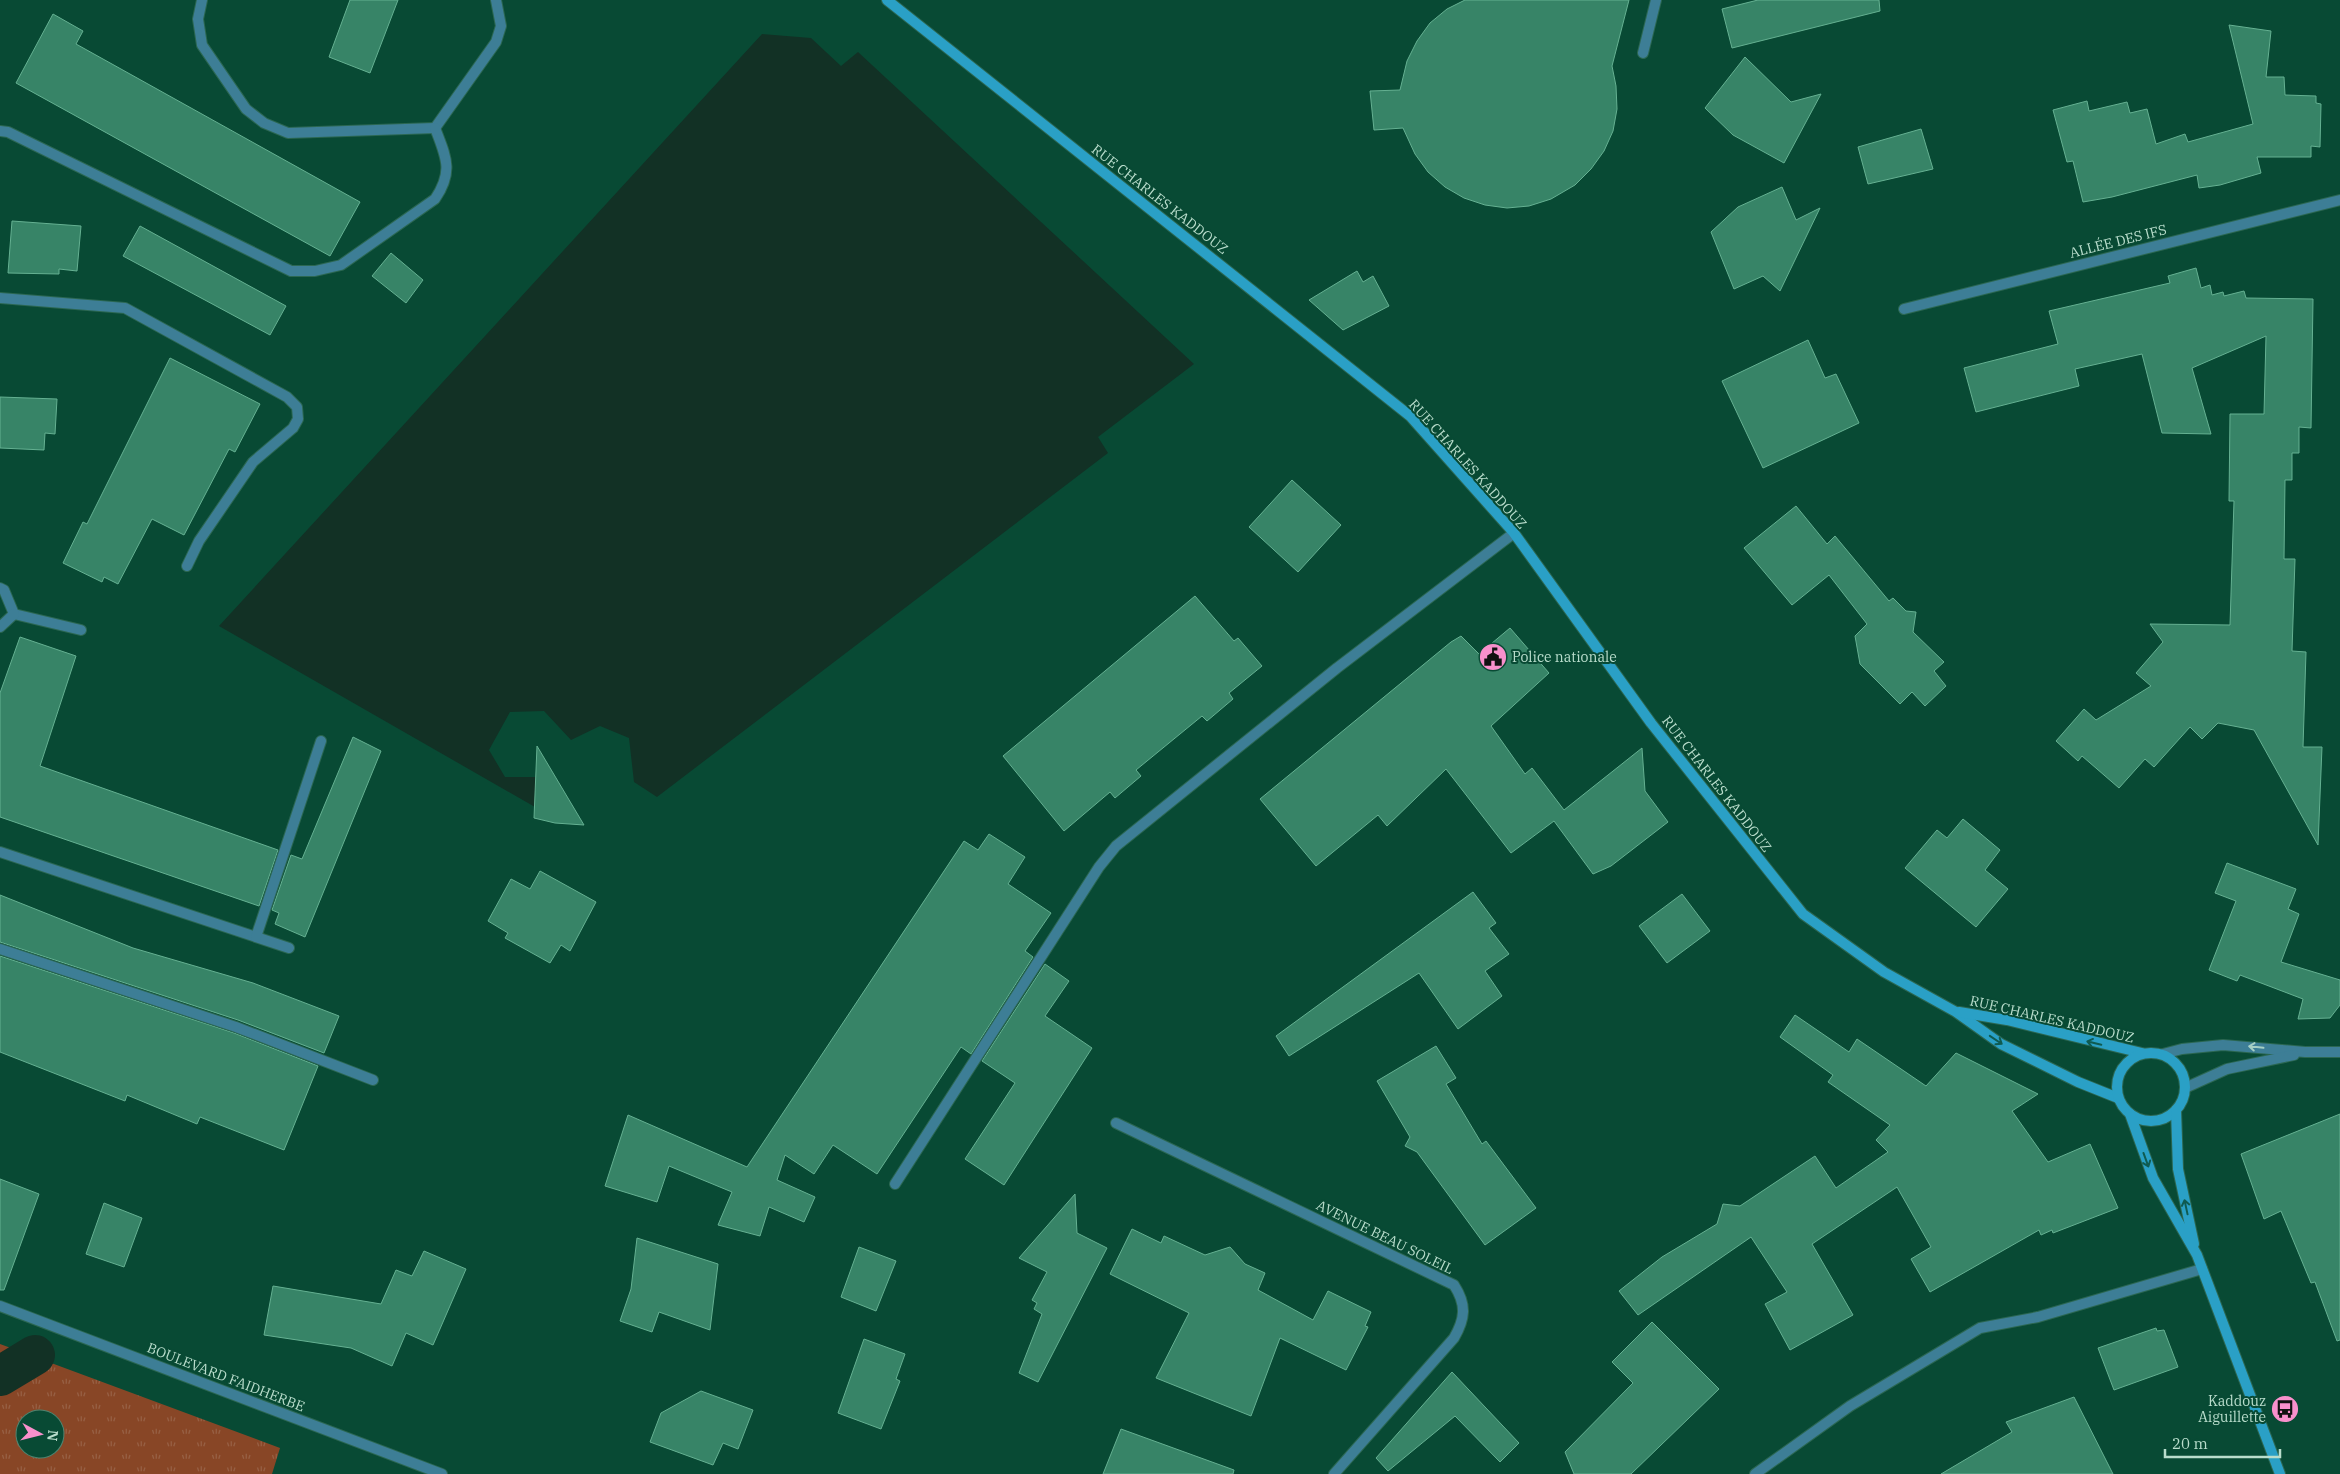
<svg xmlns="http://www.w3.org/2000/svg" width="2340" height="1474" font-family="'IBM Plex Serif',serif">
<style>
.grass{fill:url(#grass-tufts);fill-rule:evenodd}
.water{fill:#123125}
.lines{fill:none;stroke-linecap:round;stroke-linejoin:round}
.canal{stroke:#123125;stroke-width:40}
.building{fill:#378467;stroke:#65b192}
.lane-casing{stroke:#2b6752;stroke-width:12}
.street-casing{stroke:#2b6752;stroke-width:12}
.secondary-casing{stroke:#2b6752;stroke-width:12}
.lane{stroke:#3d7e96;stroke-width:10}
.street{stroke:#3d7e96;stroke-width:10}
.secondary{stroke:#2aa0c6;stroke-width:10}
.oneway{stroke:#0f5b51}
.oneway2{stroke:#a6cfc4}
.labels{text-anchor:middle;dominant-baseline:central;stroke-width:4;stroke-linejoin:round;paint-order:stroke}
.street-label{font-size:14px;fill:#b9ddcc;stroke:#084a34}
.poi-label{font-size:14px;fill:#b9ddcc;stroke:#084a34;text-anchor:start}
</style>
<defs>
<pattern id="grass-tufts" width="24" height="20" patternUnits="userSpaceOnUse" patternTransform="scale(1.25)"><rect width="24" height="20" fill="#884626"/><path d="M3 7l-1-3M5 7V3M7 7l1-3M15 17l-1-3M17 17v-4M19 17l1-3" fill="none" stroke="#976044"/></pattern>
</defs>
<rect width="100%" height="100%" fill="#084a34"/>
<path class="grass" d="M0,1344l280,104 -8,26h-272zM25,1419h30v30h-30z"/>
<path class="water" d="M762,34l49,4 30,28 17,-14 336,312 -96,73 10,16 -451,344 -23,-15 -5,-44 -29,-12 -29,14 -27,-29 -34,1 -21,38 16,27h33l-3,30 -316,-181z"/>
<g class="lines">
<path class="canal" d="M0,1376l35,-21"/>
</g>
<g class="building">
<path d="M350,0h48l-28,73 -41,-16z"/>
<path d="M1465,0h164l-17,66 4,20 1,23 -4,22 -9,20 -13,18 -16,16 -24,14 -22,7 -22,2 -22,-3 -21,-7 -19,-11 -17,-15 -13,-18 -12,-26 -29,2 -4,-39 30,-1 7,-29 10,-20 13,-18 17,-14z"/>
<path d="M1758,0h121l1,11 -148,37 -10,-39z"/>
<path d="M53,14l30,17 -7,13 284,158 -30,54 -314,-173z"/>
<path d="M2229,25l42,6 -5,46h18l1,18 31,1v7l5,1 -1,43 -9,-1v11h-54l4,16 -41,12 -21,3 -2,-13 -85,22 -29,5 -10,-41 -6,1 -14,-52 34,-9 2,10 38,-9 3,11 17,-4 9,35 29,-10 3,8 65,-18z"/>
<path d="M1745,57l46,45 30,-8 -37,69 -51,-28 -28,-27z"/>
<path d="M1921,129l12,40 -65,15 -10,-37z"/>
<path d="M1782,187l14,33 24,-12 -40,83 -17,-15 -29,13 -23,-57 27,-25z"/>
<path d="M12,221l69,5 -4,45 -18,-2v5l-51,-1z"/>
<path d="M140,226l146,80 -16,29 -147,-79z"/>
<path d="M391,253l32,27 -17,23 -34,-27z"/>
<path d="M2196,268l5,20 9,-3 2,10 11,-3 1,4 20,-5 2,7 67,1 -2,129 -12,-1v26h-7v27h-7l-1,79h11l-3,92 14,1 -3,95h19l-4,98 -64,-115 -36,-7 -16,16 -12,-12 -36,40 -9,-8 -26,29 -37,-32 -4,5 -22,-20 28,-32 12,11 55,-34 -15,-13 27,-31 -13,-18 80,1 4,-124h-5l1,-87h34l2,-78 -74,32 19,66 -49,-1 -20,-79 -67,15 4,17 -103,26 -12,-44 94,-24 -9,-33 121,-28 -2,-7z"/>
<path d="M1357,271l6,11 10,-6 16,30 -46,24 -34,-30z"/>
<path d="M1808,340l17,38 11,-4 23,49 -96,45 -41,-87z"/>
<path d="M170,358l90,46 -25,48 -6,-3 -45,86 -32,-16 -34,65 -14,-7 -2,5 -39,-19 20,-41 4,2z"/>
<path d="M0,397l57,2 -2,35 -10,-1 -1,17 -44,-2z"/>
<path d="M1292,480l49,45 -43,47 -49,-45z"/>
<path d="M1796,506l31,38 8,-8 54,65 4,-3 13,13 10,1 -3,20 31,30 -10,9 12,15 -21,20 -13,-14 -12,12 -40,-40 -5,-28 12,-12 -38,-49 -37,30 -48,-57z"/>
<path d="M1195,596l39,45 4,-3 24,28 -33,27 4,6 -26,22 -5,-5 -66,54 5,6 -26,22 -5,-6 -46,39 -61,-75z"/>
<path d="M1510,628l39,45 -58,53 34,48 7,-6 32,42 78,-62 3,43 23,31 -57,44 -18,8 -39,-53 -43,32 -65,-84 -59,57 -9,-11 -62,51 -56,-67 191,-157 10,-6 18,18z"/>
<path d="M20,637l56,19 -36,110 238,84 -19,56 -259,-89v-124z"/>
<path d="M353,737l28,14 -76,186 -30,-13 4,-11 -7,-3 19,-55 11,4z"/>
<path d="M537,746l47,79 -29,-2 -21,-5z"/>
<path d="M1963,819l37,31 -15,20 23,19 -32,38 -71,-59 32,-38 10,8z"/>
<path d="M989,834l36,23 -17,27 43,29 -26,38 8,6 -62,97 -10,-7 -84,127 -44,-29 -19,29 -29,-19 -8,25 38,17 -11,25 -35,-15 -9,29 -42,-11 14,-33 -63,-26 -12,36 -52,-16 23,-71 119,52 217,-326 14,9z"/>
<path d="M2227,863l69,26 -8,20 11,5 -18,48 59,18v25l-10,13 -32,1 5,-20 -63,-24 -3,6 -28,-11 27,-69 -21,-8z"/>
<path d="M540,871l56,31 -26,49 -9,-6 -11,18 -45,-25 3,-5 -20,-12 23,-42 19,10z"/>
<path d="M1473,892l23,31 -7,5 20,26 -24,17 17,25 -44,33 -39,-56 -130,83 -13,-20z"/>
<path d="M1682,894l28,37 -43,32 -28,-37z"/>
<path d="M0,895l133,53 120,35 86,33 -15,37 -86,-33 -238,-78z"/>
<path d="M0,956l234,77 84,33 -34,84 -84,-33 -3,7 -70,-29 -2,6 -125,-49z"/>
<path d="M1045,964l24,17 -24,35 47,32 -88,137 -39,-26 50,-76 -33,-22z"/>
<path d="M1795,1015l54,37 8,-13 69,47 30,-33 82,41 -26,17 36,51 42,-18 28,64 -65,25 -1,-3 -11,5 -2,-5 -109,62 -19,-33 20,-12 -34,-60 -85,57 41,71 -63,35 -25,-46 22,-12 -36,-55 -113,78 -19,-24 43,-34 55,-33 6,-20 17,2 75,-50 21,32 52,-36 -12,-12 14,-15 -62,-43 5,-7 -53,-38z"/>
<path d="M1436,1046l20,32 -10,6 36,60 4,-3 50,67 -51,37 -68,-93 -12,-6 5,-9 -33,-56z"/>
<path d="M2340,1114v226l-3,1 -22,-59 -4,1 -30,-72 -17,8 -23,-65z"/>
<path d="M0,1179l39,15 -35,96h-4z"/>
<path d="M1075,1194l2,39 30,15 -69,134 -19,-9 23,-59 -8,-5 3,-6 -5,-3 15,-28 -28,-14z"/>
<path d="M104,1203l38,15 -18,49 -38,-13z"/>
<path d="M1132,1229l29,14 3,-7 41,19 25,-8 15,17 20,9 -7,17 55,30 15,-29 43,21 -6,14 3,1 -22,43 -66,-32 -29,78 -95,-38 33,-65 -79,-39z"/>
<path d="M637,1238l81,26 -8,66 -51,-18 -7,20 -32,-11 11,-32z"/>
<path d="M859,1247l37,14 -20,50 -35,-14z"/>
<path d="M424,1251l42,18 -33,76 -27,-12 -14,33 -41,-18 -87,-13 9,-49 108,18 15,-34 16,6z"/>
<path d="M1652,1322l67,67 -88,85h-57l-9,-22 68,-69 -21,-21z"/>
<path d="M2156,1328l1,3 7,-1 14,37 -64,23 -16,-42z"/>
<path d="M864,1339l41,15 -9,25 4,2 -19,48 -43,-16z"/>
<path d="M1452,1372l67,71 -19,19 -45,-46 -67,55 -12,-13z"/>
<path d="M701,1391l52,19 -15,39 -15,-6 -10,22 -63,-23 11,-29z"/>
<path d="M2074,1397l39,77h-172l71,-42 -6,-10z"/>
<path d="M1121,1429l113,41 -1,4h-130z"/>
</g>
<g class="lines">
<defs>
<g id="lane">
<path d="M202,0l-4,19 4,26 44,64 18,14 24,10 147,-5"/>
<path d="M435,128l61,-86 5,-16 -5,-26"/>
<path d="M0,131l8,1 283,139h24l26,-6 94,-66c19,-28 11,-42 0,-71"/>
<path d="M0,298l125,10 162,89 10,10 1,12 -5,9 -40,34 -54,79 -12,25"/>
<path d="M0,588l4,2 10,24 67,16"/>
<path d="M0,627l14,-13"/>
<path d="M0,852l289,96"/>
<path d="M256,937l65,-196"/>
<path d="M0,949l236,78 137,53"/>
<path d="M895,1184l204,-317 17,-21 221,-178 177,-135"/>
<path d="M1755,1474l95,-68 130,-78 58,-11 164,-48"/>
</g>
<g id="street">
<path d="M1643,53l13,-53"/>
<path d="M1904,309l436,-109"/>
<path d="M2163,1054l19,-5 41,-4 82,7h35"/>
<path d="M2185,1088l42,-19 67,-14"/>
<path d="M1116,1123l338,162c13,20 11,34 0,53l-120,136"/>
<path d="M0,1306l442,168"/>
</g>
<g id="secondary">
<path d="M887,0l523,416 104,117 137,190 152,191 81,58 72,40 45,32 77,38 40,16"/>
<path d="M1959,1012l48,8 135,33"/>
<circle cx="2151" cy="1087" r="34"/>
<path d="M2176,1110l2,59 16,75"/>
<path d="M2130,1114l23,64 44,77 83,219"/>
</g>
</defs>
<use href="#lane" class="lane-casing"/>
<use href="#street" class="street-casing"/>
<use href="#secondary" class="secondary-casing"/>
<use href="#lane" class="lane"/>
<use href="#street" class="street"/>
<use href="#secondary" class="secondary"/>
</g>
<defs><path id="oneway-shaft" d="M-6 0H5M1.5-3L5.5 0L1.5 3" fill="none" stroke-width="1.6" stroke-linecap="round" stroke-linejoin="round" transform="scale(1.25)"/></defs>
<g class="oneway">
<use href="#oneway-shaft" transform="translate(1996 1040) rotate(34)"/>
<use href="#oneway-shaft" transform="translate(2094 1043) rotate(-167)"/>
<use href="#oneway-shaft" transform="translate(2146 1160) rotate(70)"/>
<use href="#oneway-shaft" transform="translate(2186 1207) rotate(-102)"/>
</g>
<use class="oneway2" href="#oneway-shaft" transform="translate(2256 1047) rotate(-174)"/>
<defs>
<symbol id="civic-disc" viewBox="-11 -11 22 22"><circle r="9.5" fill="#f890cc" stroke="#084a34"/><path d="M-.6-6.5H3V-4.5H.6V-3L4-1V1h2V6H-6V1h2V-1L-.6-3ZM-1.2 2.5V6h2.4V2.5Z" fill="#111"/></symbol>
<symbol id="bus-disc" viewBox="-11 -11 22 22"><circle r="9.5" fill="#f890cc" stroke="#084a34"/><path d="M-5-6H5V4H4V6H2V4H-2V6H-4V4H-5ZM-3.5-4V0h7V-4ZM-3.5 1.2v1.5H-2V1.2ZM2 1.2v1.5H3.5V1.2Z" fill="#111"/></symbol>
</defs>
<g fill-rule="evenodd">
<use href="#civic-disc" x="1477" y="641" width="32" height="32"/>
<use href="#bus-disc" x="2269" y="1393" width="32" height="32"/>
</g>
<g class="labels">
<g class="street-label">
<text transform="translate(1160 199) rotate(38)">RUE CHARLES KADDOUZ</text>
<text transform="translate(2118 241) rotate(-14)">ALLÉE DES IFS</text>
<text transform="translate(1468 464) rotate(48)">RUE CHARLES KADDOUZ</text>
<text transform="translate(1717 784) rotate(52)">RUE CHARLES KADDOUZ</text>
<text transform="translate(2052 1019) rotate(13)">RUE CHARLES KADDOUZ</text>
<text transform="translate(1385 1237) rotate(26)">AVENUE BEAU SOLEIL</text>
<text transform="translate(226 1377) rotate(21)">BOULEVARD FAIDHERBE</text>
</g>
<g class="poi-label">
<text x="1512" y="657">Police nationale</text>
<text x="2266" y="1401" text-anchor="end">Kaddouz<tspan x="2266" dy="16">Aiguillette</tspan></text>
</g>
</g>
<g transform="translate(40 1434) rotate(97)"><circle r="24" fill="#084a34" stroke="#4f8571"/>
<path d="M0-4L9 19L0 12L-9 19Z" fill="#f890cc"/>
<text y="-8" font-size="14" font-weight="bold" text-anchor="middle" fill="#b9ddcc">N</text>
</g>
<path d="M2165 1449v8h115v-8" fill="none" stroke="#b9ddcc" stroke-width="2.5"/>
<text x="2172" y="1449" font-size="15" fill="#b9ddcc" stroke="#084a34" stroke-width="4" paint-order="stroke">20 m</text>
</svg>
